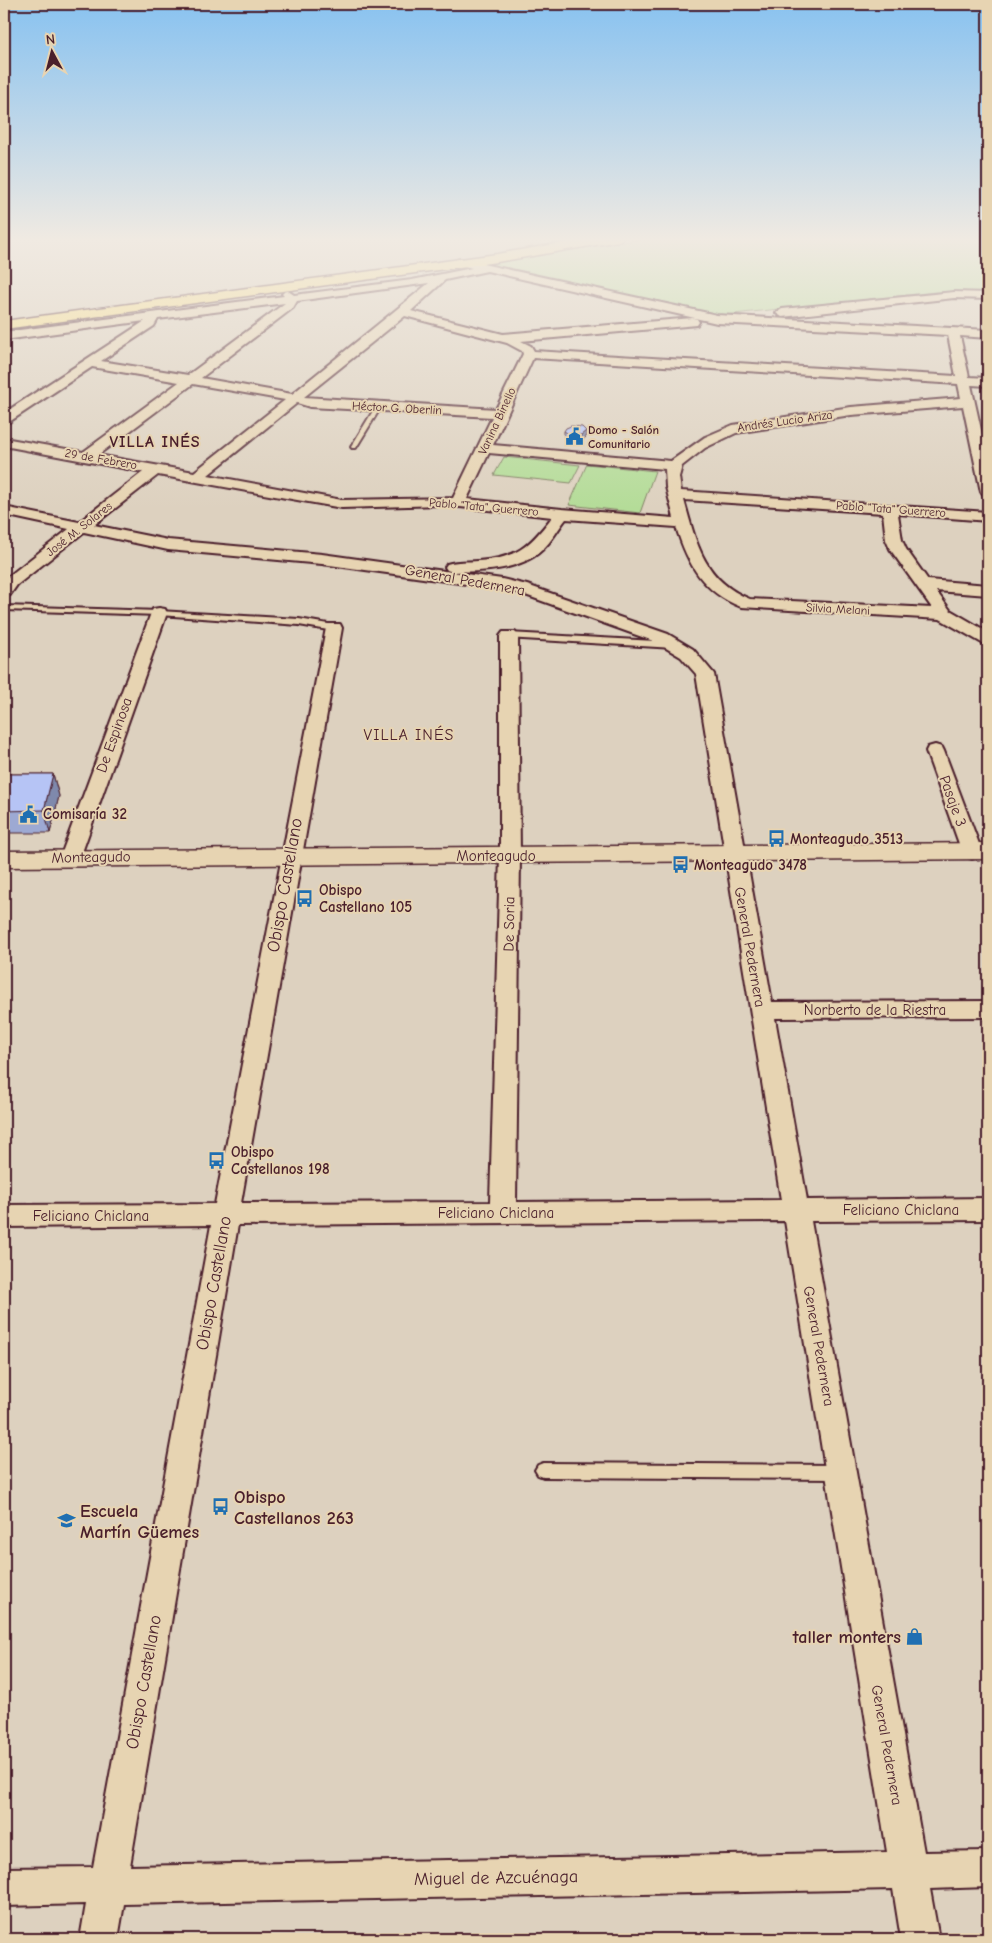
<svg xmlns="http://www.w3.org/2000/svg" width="992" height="1943" font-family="'Comic Neue',sans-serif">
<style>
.green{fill:#b4dc98;stroke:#7f7e62}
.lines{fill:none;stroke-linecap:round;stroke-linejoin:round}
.lane-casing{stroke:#4a1f2b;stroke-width:4}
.street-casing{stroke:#4a1f2b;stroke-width:4}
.secondary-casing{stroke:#4a1f2b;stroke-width:3}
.primary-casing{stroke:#4a1f2b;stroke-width:3}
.lane{fill:#e7d4b2;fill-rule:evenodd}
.street{fill:#e7d4b2;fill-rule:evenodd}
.secondary{fill:#e7d4b2;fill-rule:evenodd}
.primary{fill:#fce080;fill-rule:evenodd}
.wall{fill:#9da9d3;stroke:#4a1f2b}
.shaded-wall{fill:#7f89ac;stroke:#4a1f2b}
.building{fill:#b6c4f5;stroke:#4a1f2b}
.labels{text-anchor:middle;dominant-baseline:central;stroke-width:4;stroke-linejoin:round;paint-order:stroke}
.far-street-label{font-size:12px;fill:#4a1f2b;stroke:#e7d4b2}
.far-poi-label{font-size:12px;font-weight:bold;fill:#4a1f2b;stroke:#e7d4b2;text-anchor:start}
.street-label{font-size:15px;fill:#4a1f2b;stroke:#e7d4b2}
.poi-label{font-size:15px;font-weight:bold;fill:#4a1f2b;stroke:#e7d4b2;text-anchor:start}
.far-district-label{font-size:16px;font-weight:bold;letter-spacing:1px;fill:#4a1f2b;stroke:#e7d4b2}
.neighbourhood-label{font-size:16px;letter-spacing:1px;fill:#4a1f2b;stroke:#e7d4b2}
.near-street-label{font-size:18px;fill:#4a1f2b;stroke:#e7d4b2}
.near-poi-label{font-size:18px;font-weight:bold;fill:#4a1f2b;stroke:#e7d4b2;text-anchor:start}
</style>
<rect width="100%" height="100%" fill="#ddd1bf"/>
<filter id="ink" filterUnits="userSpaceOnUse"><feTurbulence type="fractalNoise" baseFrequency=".02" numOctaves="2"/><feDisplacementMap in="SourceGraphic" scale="10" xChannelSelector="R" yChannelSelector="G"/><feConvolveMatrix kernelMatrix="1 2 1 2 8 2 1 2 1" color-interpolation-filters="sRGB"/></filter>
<g filter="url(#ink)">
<g class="green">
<path d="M655,237h333v55h-53l-220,24 -233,-52z"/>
<path d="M504,457l76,8 -9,18 -77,-8z"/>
<path d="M587,464l68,7 -15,42 -71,-8z"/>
</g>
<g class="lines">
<defs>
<g id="lane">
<path d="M376,406l5,1 -25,41h-4l-1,-1z"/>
<path d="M4,606l155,5 140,8 35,6 4,3 -4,3 -35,-6 -140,-10 -155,-5z"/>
<path d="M509,633l165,9 4,3 -4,3 -168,-10v-4z"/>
<path d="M543,1463l297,2 5,2 3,5 -3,5 -5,2 -297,-2 -5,-2 -3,-5 3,-5z"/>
</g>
<g id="street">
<path d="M460,259l257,56 271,15v8l-28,-2 9,41 19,1v8l-17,-1 17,76v35l-5,-1 -2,-3 -18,-86 -112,9 -115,18 -31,15 -23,18 -3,11 2,14 307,21v9l-90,-7 4,26 4,9 22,31 60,5v10l-52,-4 14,19 38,22v12l-6,-1 -42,-24 -199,-12c-38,-15 -53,-42 -65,-80l-110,-8c-8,10 -14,22 -24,31 -22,21 -60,21 -89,22l-6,-2 -2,-3 2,-3c10,-3 21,-2 31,-3 39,-3 51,-14 74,-44l-111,-12 -99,3 -184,-33 -64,50 74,15 154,14 180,25 25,6 141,49 25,15 21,25 58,328 216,-1v16l-213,1 32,182 181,-2v22l-177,1 113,631 64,-1v36l-58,2 9,50h-38l-8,-50 -769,15 -6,35h-38l6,-35 -82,2v-38l89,-1 118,-642 -207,2v-22l211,-1 111,-576 2,-4h12l2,4 -101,575 249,-1 10,-346v-220l3,-4h12l3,4 2,220 -4,346 265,-2 -85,-526 -15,-17 -25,-15 -139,-50 -15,-3 -180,-25 -154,-14 -84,-18 -67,53 -7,10 -6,2 1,-18 64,-50 -65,-14v-8l75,15 64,-50 -139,-26v-8l79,14 96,-70 -87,-15 -83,55 -5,1v-10l141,-92 -141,19v-8l280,-36 -2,-2 2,-2 4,-1 6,4 118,-15 60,-12 -16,-4 -1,-2 1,-2zM487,271l230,52 231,12 8,41 -422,-25 -3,-5 -10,-5 176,-16 2,-3 -2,-3 -4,-1 -190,16 -92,-23 34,-31zM429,283l-137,111 -91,-16 92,-70 4,-7zM285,303l-97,72 -87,-14 53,-35 4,-7zM405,316l102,27 15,8 1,3 -27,55 -192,-12zM533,358l425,26 3,14 -110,9 -118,18 -28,12 -34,24 -178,-16zM193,384l92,16 -91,72 -96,-17zM297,403l13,4 182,10 -39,81 -111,2 -134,-25zM489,453l176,16 1,18 8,31 -112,-9 -95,-10zM684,500l199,13 3,27 4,9 42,59 -182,-9c-46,-18 -54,-56 -66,-99zM785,1221l102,631 -757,14 108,-641z"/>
<path d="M954,292l34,1v6l-34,-1 -172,19 -6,-4 6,-4z"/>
<path d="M159,608l6,1 2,4 -87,245 -3,5 -7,2 -7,-2 -3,-5 91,-245 2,-4z"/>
<path d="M935,745l7,2 2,4 38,101 -3,5 -7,2 -7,-2 -3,-5 -36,-101 2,-4z"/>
</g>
<path id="secondary" d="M988,843v16l-984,8v-16z"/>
<path id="primary" d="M596,237h29l-6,4 -122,21 -493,67v-8l493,-67z"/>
</defs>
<use href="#lane" class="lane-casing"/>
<use href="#street" class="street-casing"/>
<use href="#secondary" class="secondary-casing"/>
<use href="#primary" class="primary-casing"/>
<use href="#lane" class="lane"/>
<use href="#street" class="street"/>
<use href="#secondary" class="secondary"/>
<use href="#primary" class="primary"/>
</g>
<g class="wall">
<path d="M564,431h22v6l-5,4h-11l-6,-4z"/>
<path d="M4,774h49l6,22 -9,37h-46z"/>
</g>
<g class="shaded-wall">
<path d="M586,431v6l-5,4v-6z"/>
<path d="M53,774l6,22 -9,37 -6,-23z"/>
</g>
<g class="building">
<path d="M571,426l11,1 4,4 -5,4h-11l-6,-4 2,-3z"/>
<path d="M4,774h49l-9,36 -40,1z"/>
</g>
</g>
<linearGradient id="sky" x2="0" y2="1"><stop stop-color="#88c2f0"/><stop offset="0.47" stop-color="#f0eae2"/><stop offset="1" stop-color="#f0eae2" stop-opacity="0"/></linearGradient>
<rect width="992" height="509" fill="url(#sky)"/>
<defs>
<symbol id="civic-bare" viewBox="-9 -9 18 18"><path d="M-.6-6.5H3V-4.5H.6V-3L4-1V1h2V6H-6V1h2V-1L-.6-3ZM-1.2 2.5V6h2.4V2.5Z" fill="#1f6fb2" stroke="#e7d4b2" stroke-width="2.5" paint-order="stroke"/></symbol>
<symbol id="bus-bare" viewBox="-9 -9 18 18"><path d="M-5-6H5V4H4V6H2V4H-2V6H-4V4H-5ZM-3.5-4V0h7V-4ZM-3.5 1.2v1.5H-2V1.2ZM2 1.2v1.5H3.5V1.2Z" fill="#1f6fb2" stroke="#e7d4b2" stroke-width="2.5" paint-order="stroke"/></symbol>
<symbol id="school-bare" viewBox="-9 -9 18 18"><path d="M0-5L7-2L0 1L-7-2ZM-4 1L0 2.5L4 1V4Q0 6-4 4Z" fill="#1f6fb2" stroke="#e7d4b2" stroke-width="2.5" paint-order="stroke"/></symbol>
<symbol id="shop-bare" viewBox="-9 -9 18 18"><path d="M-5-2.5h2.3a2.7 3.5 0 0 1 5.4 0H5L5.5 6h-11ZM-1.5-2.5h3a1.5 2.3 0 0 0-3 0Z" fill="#1f6fb2" stroke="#e7d4b2" stroke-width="2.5" paint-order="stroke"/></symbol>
</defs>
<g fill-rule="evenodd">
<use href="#civic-bare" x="562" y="424" width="25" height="25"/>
<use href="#civic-bare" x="16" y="802" width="25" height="25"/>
<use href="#bus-bare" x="764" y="826" width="25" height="25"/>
<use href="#bus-bare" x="668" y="852" width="25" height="25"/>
<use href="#bus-bare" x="292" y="886" width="25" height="25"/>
<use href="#bus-bare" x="204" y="1148" width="25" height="25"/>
<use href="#bus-bare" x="208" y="1494" width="25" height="25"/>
<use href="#school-bare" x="54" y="1508" width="25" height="25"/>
<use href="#shop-bare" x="902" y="1624" width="25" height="25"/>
</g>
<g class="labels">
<g class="far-street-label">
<text transform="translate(397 408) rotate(3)">Héctor G. Oberlin</text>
<text transform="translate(497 421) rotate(-65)">Vanina Binello</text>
<text transform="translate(785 421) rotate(-8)">Andrés Lucio Ariza</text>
<text transform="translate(101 459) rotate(10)">29 de Febrero</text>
<text transform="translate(484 507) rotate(5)">Pablo "Tata" Guerrero</text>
<text transform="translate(891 509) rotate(4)">Pablo "Tata" Guerrero</text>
<text transform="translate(79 529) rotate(-38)">José M. Solares</text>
<text transform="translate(838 609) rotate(3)">Silvia Melani</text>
</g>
<g class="far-poi-label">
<text x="588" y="430">Domo - Salón<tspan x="588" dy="14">Comunitario</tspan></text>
</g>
<g class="street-label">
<text transform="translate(465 580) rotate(10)">General Pedernera</text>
<text transform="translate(114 735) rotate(-70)">De Espinosa</text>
<text transform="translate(953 801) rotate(70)">Pasaje 3</text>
<text x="496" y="856">Monteagudo</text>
<text transform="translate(91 857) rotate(-1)">Monteagudo</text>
<text transform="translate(509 924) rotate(-89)">De Soria</text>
<text transform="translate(750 947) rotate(80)">General Pedernera</text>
<text x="875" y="1010">Norberto de la Riestra</text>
<text x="901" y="1210">Feliciano Chiclana</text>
<text x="496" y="1213">Feliciano Chiclana</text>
<text x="91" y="1216">Feliciano Chiclana</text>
<text transform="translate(819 1346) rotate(80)">General Pedernera</text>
<text transform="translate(887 1745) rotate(80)">General Pedernera</text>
</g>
<g class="poi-label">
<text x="43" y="814">Comisaría 32</text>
<text x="790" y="839">Monteagudo 3513</text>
<text x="694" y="865">Monteagudo 3478</text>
<text x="319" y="890">Obispo<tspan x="319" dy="17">Castellano 105</tspan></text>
<text x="231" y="1152">Obispo<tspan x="231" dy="17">Castellanos 198</tspan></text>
</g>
<g class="far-district-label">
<text x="155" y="442">VILLA INÉS</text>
</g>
<g class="neighbourhood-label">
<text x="409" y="735">VILLA INÉS</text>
</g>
<g class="near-street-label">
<text transform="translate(285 885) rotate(-80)">Obispo Castellano</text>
<text transform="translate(214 1283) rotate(-80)">Obispo Castellano</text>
<text transform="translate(144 1682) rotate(-80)">Obispo Castellano</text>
<text transform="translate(496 1878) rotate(-1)">Miguel de Azcuénaga</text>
</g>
<g class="near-poi-label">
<text x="234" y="1497">Obispo<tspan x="234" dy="21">Castellanos 263</tspan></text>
<text x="80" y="1511">Escuela<tspan x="80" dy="21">Martín Güemes</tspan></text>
<text x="901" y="1637" text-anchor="end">taller monters</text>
</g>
</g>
<rect width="992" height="1943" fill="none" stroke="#e7d4b2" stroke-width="20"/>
<rect x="10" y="10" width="972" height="1923" fill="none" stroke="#4a1f2b" stroke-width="2" filter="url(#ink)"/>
<g transform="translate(52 52) rotate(353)" stroke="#e7d4b2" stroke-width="4" paint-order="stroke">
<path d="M0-4L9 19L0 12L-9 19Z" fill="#4a1f2b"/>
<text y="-8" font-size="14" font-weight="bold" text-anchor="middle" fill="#4a1f2b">N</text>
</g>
</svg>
